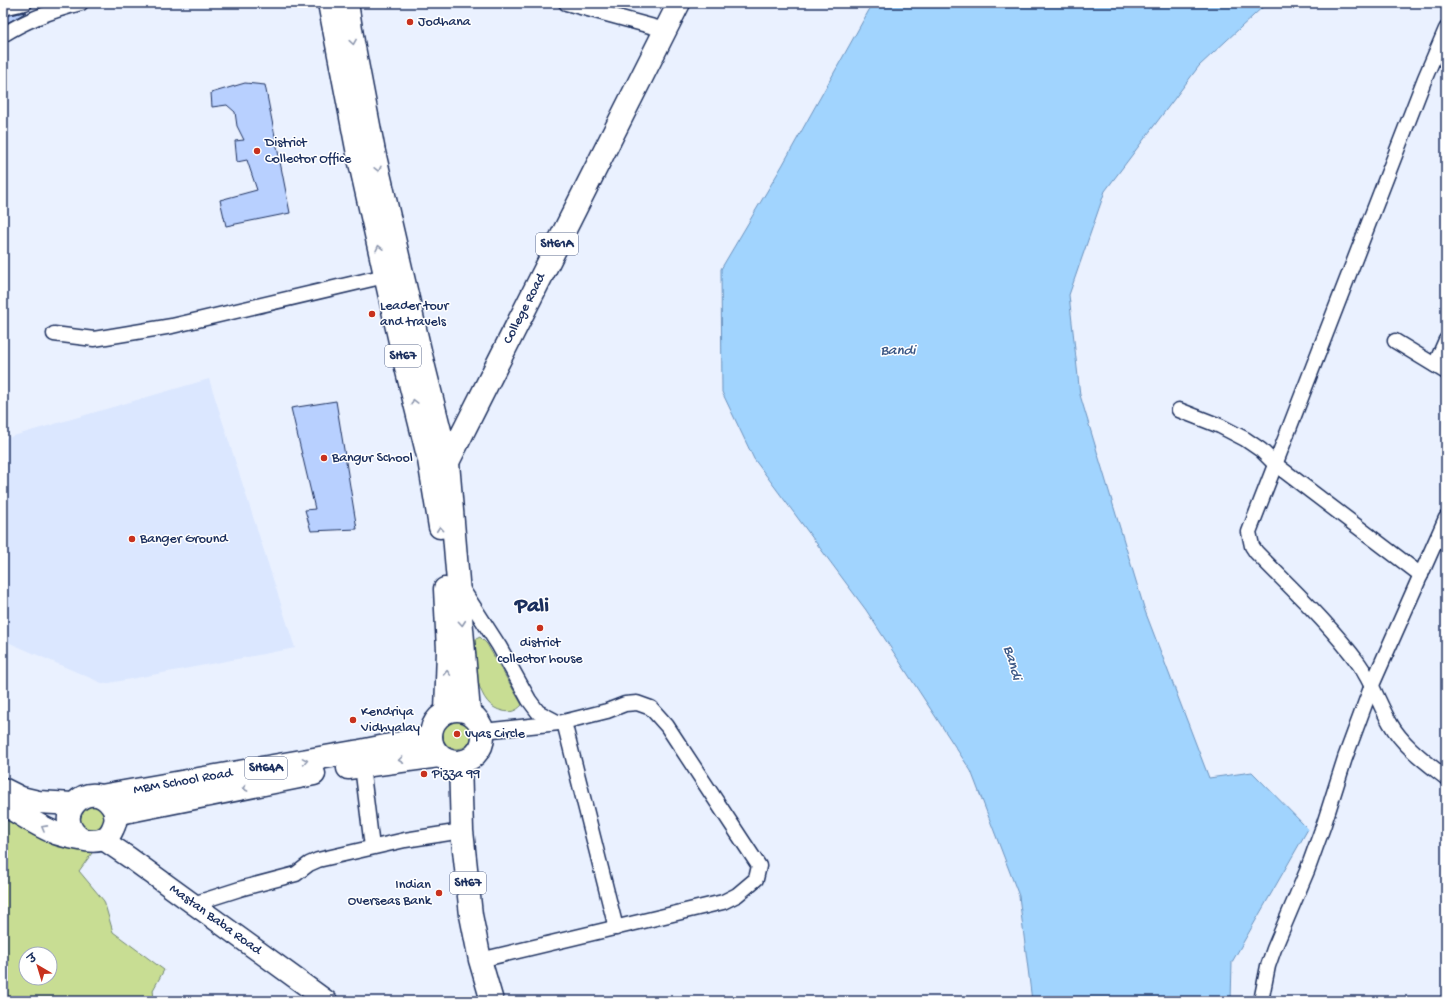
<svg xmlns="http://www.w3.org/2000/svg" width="1449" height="1004" font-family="'Gochi Hand','Playpen Sans Deva',sans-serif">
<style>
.built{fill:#dbe7ff}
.green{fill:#c8dd93;stroke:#728678;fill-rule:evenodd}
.water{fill:#a1d4fe;stroke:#6b92be}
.building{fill:#b8d0ff;stroke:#1b2f5e}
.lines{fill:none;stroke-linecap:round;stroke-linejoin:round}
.street-casing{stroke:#1b2f5e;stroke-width:17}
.secondary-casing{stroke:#1b2f5e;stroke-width:23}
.primary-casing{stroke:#1b2f5e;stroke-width:25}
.street{stroke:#fff;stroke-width:14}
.secondary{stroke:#fff;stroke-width:20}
.primary{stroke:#fff;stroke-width:22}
.oneway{stroke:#8d97ae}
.poi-dot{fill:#c8321e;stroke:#fff;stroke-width:1.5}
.labels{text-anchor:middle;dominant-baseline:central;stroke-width:3;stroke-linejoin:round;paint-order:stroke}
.shield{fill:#fff;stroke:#5f6d8e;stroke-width:1}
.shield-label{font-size:13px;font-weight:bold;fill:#1b2f5e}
.poi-label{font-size:14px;fill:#1b2f5e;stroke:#fff;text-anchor:start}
.street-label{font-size:14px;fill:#1b2f5e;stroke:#fff}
.water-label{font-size:15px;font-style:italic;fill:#3c5886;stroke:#fff}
.town-label{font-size:22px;font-weight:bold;fill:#1b2f5e;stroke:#fff}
</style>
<rect width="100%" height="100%" fill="#eaf1ff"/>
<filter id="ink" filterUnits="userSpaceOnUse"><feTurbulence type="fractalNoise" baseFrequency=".025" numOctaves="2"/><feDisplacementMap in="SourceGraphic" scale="8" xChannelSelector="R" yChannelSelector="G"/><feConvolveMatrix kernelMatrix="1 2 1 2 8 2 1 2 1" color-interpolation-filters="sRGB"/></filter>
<g filter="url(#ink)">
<path class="built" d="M209,379l86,269 -191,36 -101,-44v-201z"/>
<g class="green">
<path d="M480,637l7,7 35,61c-6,6 -11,8 -19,6 -27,-5 -28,-47 -33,-69z"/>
<circle cx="457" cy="734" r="15"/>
<path d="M3,801l89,52 -13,18 25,30 9,31 51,38 -11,20 1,9 2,2h-153zM26,954h24v24h-24z"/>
<path d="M90,805c13,3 20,14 9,25l-15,1 -7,-16z"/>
</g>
<path class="water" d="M873,3h394l-68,63 -94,125 -36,104 11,100 65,216 64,167 43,-6 56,57 -76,133 -1,39h-199l-13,-105 -48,-125 -105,-161 -112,-151 -32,-67 -1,-123 61,-103z"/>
<g class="building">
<path d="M26,12l-8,5 -15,8v-9z"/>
<path d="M245,83l20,2 25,128 -64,13 -6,-26 37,-10 -10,-30 -10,2 -2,-21 9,-1 -7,-14 -2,-14 -8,-7 -15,2 -1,-14z"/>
<path d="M336,401l21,128 -46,2 -6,-21 10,-1 -24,-101z"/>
</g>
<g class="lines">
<defs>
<g id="street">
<path d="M566,3l99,27"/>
<path d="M3,8l22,-5"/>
<path d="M1446,29l-21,49 -176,454 3,14 4,6c35,36 73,71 103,112 13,18 20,40 31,59 13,23 36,39 56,55"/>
<path d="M3,35c23,-15 51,-25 78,-32"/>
<path d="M54,334l40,5 78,-13 213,-50"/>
<path d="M1395,341l51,31"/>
<path d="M1435,365l11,-25"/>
<path d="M1179,410l41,16 25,13 16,11 14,14 146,111"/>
<path d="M461,587l38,59 30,54 9,12 21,11"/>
<path d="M564,722l52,206"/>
<path d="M361,758l11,89"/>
<path d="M193,904l50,-16 53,-14 13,-10 9,-4 87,-20 57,-9"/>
<path d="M480,960l243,-58 14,-7 19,-16 3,-13 -92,-140 -16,-18 -14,-5 -12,1 -18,7 -48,12 -76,8"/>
<path d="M1261,1001l7,-35 6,-17 33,-78 17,-47 21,-66 27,-73 74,-167"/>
</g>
<path id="secondary" d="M102,839l28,19 197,143"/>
<g id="primary">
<path d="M329,3l29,151 45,201 26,105 11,67"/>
<path d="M347,3l6,39 21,110 47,203 27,108 21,249"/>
<path d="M445,468l234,-465"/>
<path d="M445,589l3,61 -2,62"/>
<circle cx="457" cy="736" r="26"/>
<path d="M460,762l2,69 9,84 9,45 12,41"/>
<path d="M348,768l91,-12"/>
<path d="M3,789l18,9 17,4 35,2"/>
<path d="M101,796l259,-45 71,-14"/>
<path d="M3,804c16,9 33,21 50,28 9,4 18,5 27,7 13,3 27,4 33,-11 4,-8 3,-17 -2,-23 -21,-29 -63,11 -30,34"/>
<path d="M115,814l199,-40"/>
</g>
</defs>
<use href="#street" class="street-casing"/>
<use href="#secondary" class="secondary-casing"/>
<use href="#primary" class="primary-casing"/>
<use href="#street" class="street"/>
<use href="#secondary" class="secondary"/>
<use href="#primary" class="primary"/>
</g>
<defs><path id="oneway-chevron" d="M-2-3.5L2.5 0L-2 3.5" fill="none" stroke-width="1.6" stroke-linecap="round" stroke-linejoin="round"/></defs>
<g class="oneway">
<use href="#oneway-chevron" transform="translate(353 42) rotate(81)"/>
<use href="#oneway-chevron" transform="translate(378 169) rotate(77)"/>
<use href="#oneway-chevron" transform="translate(379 248) rotate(-103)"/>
<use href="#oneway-chevron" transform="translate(414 402) rotate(-104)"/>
<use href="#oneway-chevron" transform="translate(440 529) rotate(-95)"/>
<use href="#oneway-chevron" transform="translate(462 623) rotate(85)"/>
<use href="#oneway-chevron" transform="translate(447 673) rotate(-88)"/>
<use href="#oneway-chevron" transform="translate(401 760) rotate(173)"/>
<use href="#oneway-chevron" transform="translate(305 761) rotate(-10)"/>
<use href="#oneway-chevron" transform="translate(245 788) rotate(169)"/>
<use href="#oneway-chevron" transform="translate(44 828) rotate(-151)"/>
</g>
</g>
<g class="poi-dot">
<circle cx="410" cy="22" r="4"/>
<circle cx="257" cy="151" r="4"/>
<circle cx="372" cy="314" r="4"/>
<circle cx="324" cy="458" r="4"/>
<circle cx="132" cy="539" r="4"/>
<circle cx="540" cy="628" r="4"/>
<circle cx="353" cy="720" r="4"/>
<circle cx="457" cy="734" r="4"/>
<circle cx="424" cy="774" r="4"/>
<circle cx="439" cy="893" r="4"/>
</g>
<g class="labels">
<g class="shield">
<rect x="536" y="233" width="42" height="22" rx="3"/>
<rect x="385" y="345" width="36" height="22" rx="3"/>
<rect x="245" y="757" width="42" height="22" rx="3"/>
<rect x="450" y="872" width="36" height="22" rx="3"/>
</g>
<g class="shield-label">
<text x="557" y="244">SH61A</text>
<text x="403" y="356">SH67</text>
<text x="266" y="768">SH64A</text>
<text x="468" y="883">SH67</text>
</g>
<g class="poi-label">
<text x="418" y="22">Jodhana</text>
<text x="265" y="143">District<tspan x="265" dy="16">Collector Office</tspan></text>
<text x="380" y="306">Leader tour<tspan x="380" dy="16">and travels</tspan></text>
<text x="332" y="458">Bangur School</text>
<text x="140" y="539">Banger Ground</text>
<text x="540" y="643" text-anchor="middle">district<tspan x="540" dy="16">collector house</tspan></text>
<text x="361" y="712">Kendriya<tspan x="361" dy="16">Vidhyalay</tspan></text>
<text x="465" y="734">vyas Circle</text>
<text x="432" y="774">Pizza 99</text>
<text x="431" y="885" text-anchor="end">Indian<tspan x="431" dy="16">Overseas Bank</tspan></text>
</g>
<g class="street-label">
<text transform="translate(525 309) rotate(-63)">College Road</text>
<text transform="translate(183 782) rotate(-10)">MBM School Road</text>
<text transform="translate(215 920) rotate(36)">Mastan Baba Road</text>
</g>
<g class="water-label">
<text x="898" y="351">Bandi</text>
<text transform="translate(1012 663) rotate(74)">Bandi</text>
</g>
<g class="town-label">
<text x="532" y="607">Pali</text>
</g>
</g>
<rect width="1449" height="1004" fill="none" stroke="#fff" stroke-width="16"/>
<rect x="8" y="8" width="1433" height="988" fill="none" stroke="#1b2f5e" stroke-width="1.5" filter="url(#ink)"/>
<g transform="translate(38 966) rotate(322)"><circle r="19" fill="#ffffff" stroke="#a4acbf"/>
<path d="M0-3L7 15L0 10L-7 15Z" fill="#c8321e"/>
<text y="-6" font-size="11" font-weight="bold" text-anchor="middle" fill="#1b2f5e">उ</text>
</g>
</svg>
